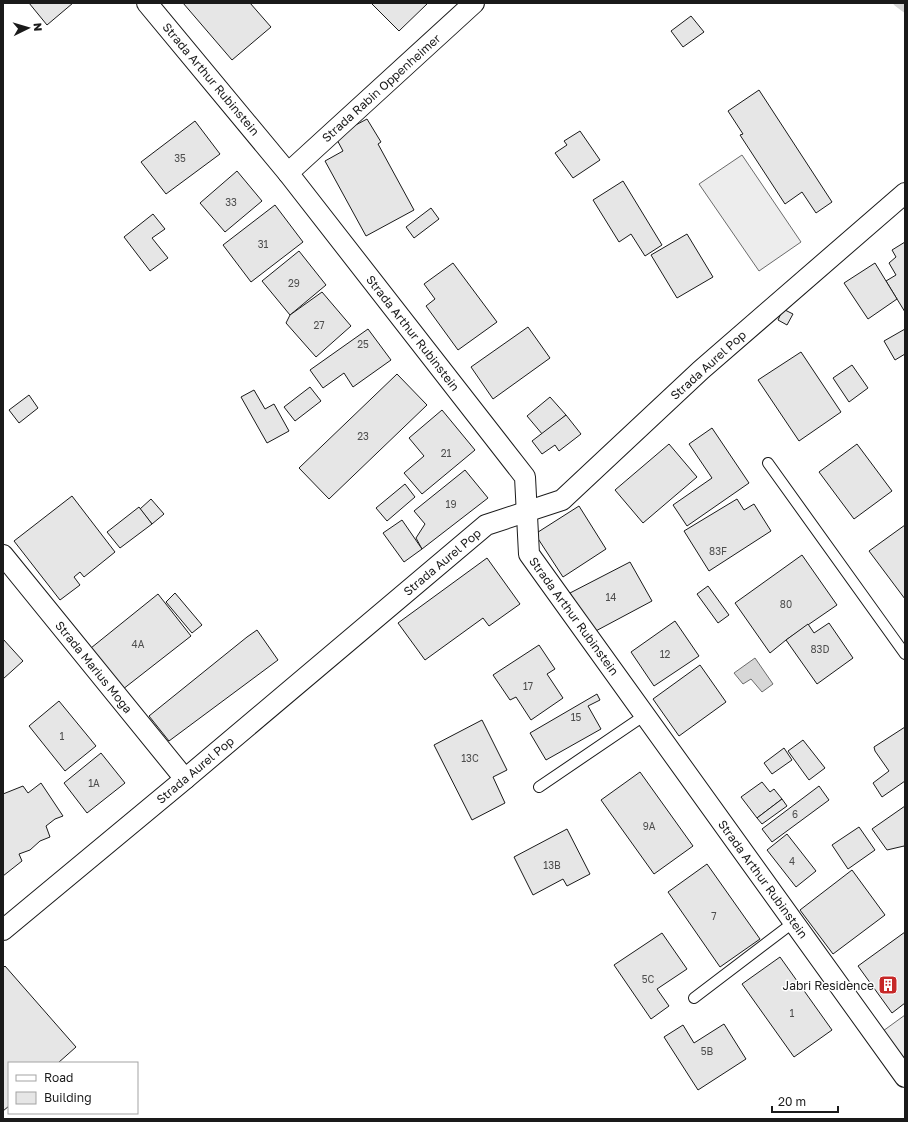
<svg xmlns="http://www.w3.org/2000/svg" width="908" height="1122" font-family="'Golos Text',sans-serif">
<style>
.built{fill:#ededed;stroke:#6a6a6a}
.water{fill:#d7d7d7;stroke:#6a6a6a}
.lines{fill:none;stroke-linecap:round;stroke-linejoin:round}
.stream{stroke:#d7d7d7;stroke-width:7}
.building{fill:#e6e6e6;stroke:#1a1a1a}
.lane-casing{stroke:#1a1a1a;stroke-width:12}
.street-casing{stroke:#1a1a1a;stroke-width:22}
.lane{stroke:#fff;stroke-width:10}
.street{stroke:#fff;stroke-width:20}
.labels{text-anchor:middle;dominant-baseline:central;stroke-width:3;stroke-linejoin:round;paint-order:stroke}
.number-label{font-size:10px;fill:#4d4d4d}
.street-label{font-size:12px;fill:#1a1a1a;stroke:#fff}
.poi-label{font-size:12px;fill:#1a1a1a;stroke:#fff;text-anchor:end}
</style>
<rect width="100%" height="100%" fill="#fff"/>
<g class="built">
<path d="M742,155l59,87 -42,29 -60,-87z"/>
<path d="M905,1015v44l-22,-28z"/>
</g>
<path class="water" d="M755,658l18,26 -11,8 -11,-13 -8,5 -9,-11z"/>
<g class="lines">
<path class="stream" d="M897,3l8,6"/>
</g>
<g class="building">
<path d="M29,3h44l-26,22z"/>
<path d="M183,3h67l21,24 -39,33z"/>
<path d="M371,3h57l-29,28z"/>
<path d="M691,16l13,16 -21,15 -12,-16z"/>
<path d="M759,90l73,112 -16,11 -14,-21 -17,12 -45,-69 3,-1 -15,-23z"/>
<path d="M367,119l14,23 -3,2 36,66 -48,26 -41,-75 18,-10 -8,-15z"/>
<path d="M195,121l25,33 -54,40 -25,-32z"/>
<path d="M580,131l20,29 -27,18 -18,-25 12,-8 -3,-4z"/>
<path d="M237,171l25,30 -37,31 -25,-29z"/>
<path d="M623,181l39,64 -17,11 -14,-22 -12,8 -26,-42z"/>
<path d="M275,205l28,37 -52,40 -28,-37z"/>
<path d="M431,208l8,11 -25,19 -8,-11z"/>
<path d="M153,214l12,15 -13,9 16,20 -18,13 -26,-34z"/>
<path d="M687,234l26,43 -36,21 -26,-43z"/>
<path d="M905,242v70l-19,-31 10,-6 -7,-12 7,-6 -4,-7z"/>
<path d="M299,251l27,34 -36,30 -28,-34z"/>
<path d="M453,263l44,59 -39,28 -32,-44 9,-7 -11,-15z"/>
<path d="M875,263l22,36 -29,20 -24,-36z"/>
<path d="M322,292l29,34 -35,31 -30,-34 4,-8z"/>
<path d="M783,309l10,5 -6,11 -9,-5z"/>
<path d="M528,327l22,31 -57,41 -22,-32z"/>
<path d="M368,329l23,31 -38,27 -9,-14 -21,15 -13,-18z"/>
<path d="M905,329v25l-10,6 -11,-19z"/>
<path d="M801,352l40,60 -42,29 -41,-61z"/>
<path d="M852,365l16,23 -19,14 -16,-24z"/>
<path d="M397,374l30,31 -98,94 -30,-31z"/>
<path d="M310,387l11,14 -26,20 -11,-14z"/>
<path d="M254,390l11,19 9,-5 15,27 -22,12 -26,-46z"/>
<path d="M29,395l9,13 -19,15 -10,-13z"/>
<path d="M550,397l16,18 -23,20 -16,-19z"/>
<path d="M442,410l33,40 -53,44 -18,-21 20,-17 -15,-18z"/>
<path d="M566,415l15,19 -22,17 -4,-6 -13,9 -10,-13z"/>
<path d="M712,428l37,55 -62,43 -14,-21 39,-27 -23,-34z"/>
<path d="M669,444l28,33 -54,46 -28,-33z"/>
<path d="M857,444l35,47 -38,28 -35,-47z"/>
<path d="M465,470l23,28 -66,51 -6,-11 9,-14 -11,-13z"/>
<path d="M405,484l10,13 -28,24 -11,-13z"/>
<path d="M72,496l43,56 -31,25 -4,-5 -6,5 6,8 -20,15 -46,-59z"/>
<path d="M151,499l13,15 -12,10 -12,-15z"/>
<path d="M737,499l7,11 10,-6 17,27 -62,40 -25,-40z"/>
<path d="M579,506l27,43 -43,28 -28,-43z"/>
<path d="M139,507l13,17 -32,24 -13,-16z"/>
<path d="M402,520l20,29 -18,13 -21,-29z"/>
<path d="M905,525v74l-36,-48z"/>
<path d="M802,555l35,50 -51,35 -16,13 -35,-50z"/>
<path d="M487,558l33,46 -31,22 -6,-8 -58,42 -27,-37z"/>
<path d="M630,562l22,39 -60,32 -22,-40z"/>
<path d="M708,586l21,29 -11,8 -21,-29z"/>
<path d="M175,593l27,32 -10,8 -26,-31z"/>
<path d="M158,594l33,42 -73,57 -32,-41z"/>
<path d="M675,621l24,35 -45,30 -23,-34z"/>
<path d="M829,623l24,35 -36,26 -31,-44 22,-16 6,9z"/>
<path d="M257,630l21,30 -109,81 -20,-25 98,-79z"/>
<path d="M3,639l20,22 -20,18z"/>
<path d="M539,645l16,24 -8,5 16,24 -32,22 -15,-23 -6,3 -17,-25z"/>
<path d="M700,665l26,37 -47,34 -26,-37z"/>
<path d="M597,694l3,6 -12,6 13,23 -55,31 -16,-27z"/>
<path d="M59,701l37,45 -31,25 -36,-45z"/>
<path d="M482,720l25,50 -14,7 12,26 -33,17 -38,-75z"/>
<path d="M905,727v54l-23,16 -9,-14 16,-12 -14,-20 -1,-4z"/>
<path d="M803,740l22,28 -16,12 -21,-29z"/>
<path d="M784,748l8,12 -20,14 -8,-11z"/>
<path d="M101,753l24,30 -38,30 -23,-30z"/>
<path d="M640,772l53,74 -39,28 -53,-74z"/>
<path d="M762,782l8,10 4,-3 8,10 -25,19 -16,-21z"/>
<path d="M41,783l22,33 -8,3 -9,7 4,11 -10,4 -10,9 -11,4 3,7 -19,15v-82l20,-8 5,7z"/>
<path d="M819,786l10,14 -57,42 -10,-13z"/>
<path d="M782,799l5,7 -25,18 -5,-6z"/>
<path d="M905,806v42l-1,-2 -17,4 -15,-21z"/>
<path d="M859,827l16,23 -27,19 -16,-24z"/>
<path d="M567,829l23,45 -23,12 -4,-7 -30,16 -19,-38z"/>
<path d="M787,834l29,37 -20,16 -29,-37z"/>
<path d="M707,864l53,75 -40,28 -52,-75z"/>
<path d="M852,870l33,45 -52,39 -33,-44z"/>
<path d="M905,932v71l-13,10 -34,-47z"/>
<path d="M662,933l25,36 -30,20 12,17 -18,13 -37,-54z"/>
<path d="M780,957l52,73 -38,27 -52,-73z"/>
<path d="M5,966l71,81 -18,16h-49v43l-6,5v-143z"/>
<path d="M724,1024l22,35 -48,31 -34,-53 19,-12 11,18z"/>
</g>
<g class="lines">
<defs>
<g id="lane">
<path d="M768,463l137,191"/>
<path d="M539,787l106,-72"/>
<path d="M694,998l100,-76"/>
</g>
<g id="street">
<path d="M147,3l141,170 237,304 4,77 376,523"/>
<path d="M288,173l186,-170"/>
<path d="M3,555l182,224"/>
<path d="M3,930l182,-151 301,-254 76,-25 139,-130 204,-177"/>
</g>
</defs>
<use href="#lane" class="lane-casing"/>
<use href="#street" class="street-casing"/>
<use href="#lane" class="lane"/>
<use href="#street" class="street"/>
</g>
<defs>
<symbol id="building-square" viewBox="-11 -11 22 22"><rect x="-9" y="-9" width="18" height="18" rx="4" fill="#c62828" stroke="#fff"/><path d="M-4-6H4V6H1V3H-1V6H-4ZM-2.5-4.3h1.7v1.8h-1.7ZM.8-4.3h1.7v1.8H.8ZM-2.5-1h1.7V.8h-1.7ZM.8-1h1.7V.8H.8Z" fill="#fff"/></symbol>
</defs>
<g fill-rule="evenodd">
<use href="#building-square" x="877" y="974" width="22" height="22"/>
</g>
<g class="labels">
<g class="number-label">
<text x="180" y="158">35</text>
<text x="231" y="202">33</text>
<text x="263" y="244">31</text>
<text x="294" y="283">29</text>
<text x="319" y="325">27</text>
<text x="363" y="344">25</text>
<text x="363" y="436">23</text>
<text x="446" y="453">21</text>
<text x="451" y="504">19</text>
<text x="718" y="551">83F</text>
<text x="611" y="597">14</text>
<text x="786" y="604">80</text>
<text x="138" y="644">4A</text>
<text x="820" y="649">83D</text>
<text x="665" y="654">12</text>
<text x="528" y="686">17</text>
<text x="576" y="717">15</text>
<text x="62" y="736">1</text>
<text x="470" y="758">13C</text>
<text x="94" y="783">1A</text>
<text x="795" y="814">6</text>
<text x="649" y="826">9A</text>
<text x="792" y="861">4</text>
<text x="552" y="865">13B</text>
<text x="714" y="916">7</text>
<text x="648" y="979">5C</text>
<text x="792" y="1013">1</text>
<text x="707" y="1051">5B</text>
</g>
<g class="street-label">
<text transform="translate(211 79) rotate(50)">Strada Arthur Rubinstein</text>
<text transform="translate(381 88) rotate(-42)">Strada Rabin Oppenheimer</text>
<text transform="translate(413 333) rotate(52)">Strada Arthur Rubinstein</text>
<text transform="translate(708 365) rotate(-42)">Strada Aurel Pop</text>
<text transform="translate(442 562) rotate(-40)">Strada Aurel Pop</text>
<text transform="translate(574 616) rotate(54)">Strada Arthur Rubinstein</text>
<text transform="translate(94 667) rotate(51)">Strada Marius Moga</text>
<text transform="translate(195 770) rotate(-40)">Strada Aurel Pop</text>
<text transform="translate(763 879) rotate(54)">Strada Arthur Rubinstein</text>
</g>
<g class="poi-label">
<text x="874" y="985">Jabri Residence</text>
</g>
</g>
<rect width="908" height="1122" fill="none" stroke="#1a1a1a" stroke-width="8"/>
<rect x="8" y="1062" width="130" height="52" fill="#ffffff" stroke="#a3a3a3"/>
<rect x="16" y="1075" width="20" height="6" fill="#ffffff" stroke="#a3a3a3"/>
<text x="44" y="1082" font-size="12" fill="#1a1a1a">Road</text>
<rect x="16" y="1092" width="20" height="12" fill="#e6e6e6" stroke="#a3a3a3"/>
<text x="44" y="1102" font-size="12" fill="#1a1a1a">Building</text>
<g transform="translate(28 28) rotate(85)" stroke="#ffffff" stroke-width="3" paint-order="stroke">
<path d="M0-3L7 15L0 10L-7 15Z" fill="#1a1a1a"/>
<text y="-6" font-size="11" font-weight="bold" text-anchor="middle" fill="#1a1a1a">N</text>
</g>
<path d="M772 1106v6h66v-6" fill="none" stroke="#1a1a1a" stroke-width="2"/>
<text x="778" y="1106" font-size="12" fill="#1a1a1a" stroke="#ffffff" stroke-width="3" paint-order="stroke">20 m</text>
</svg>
